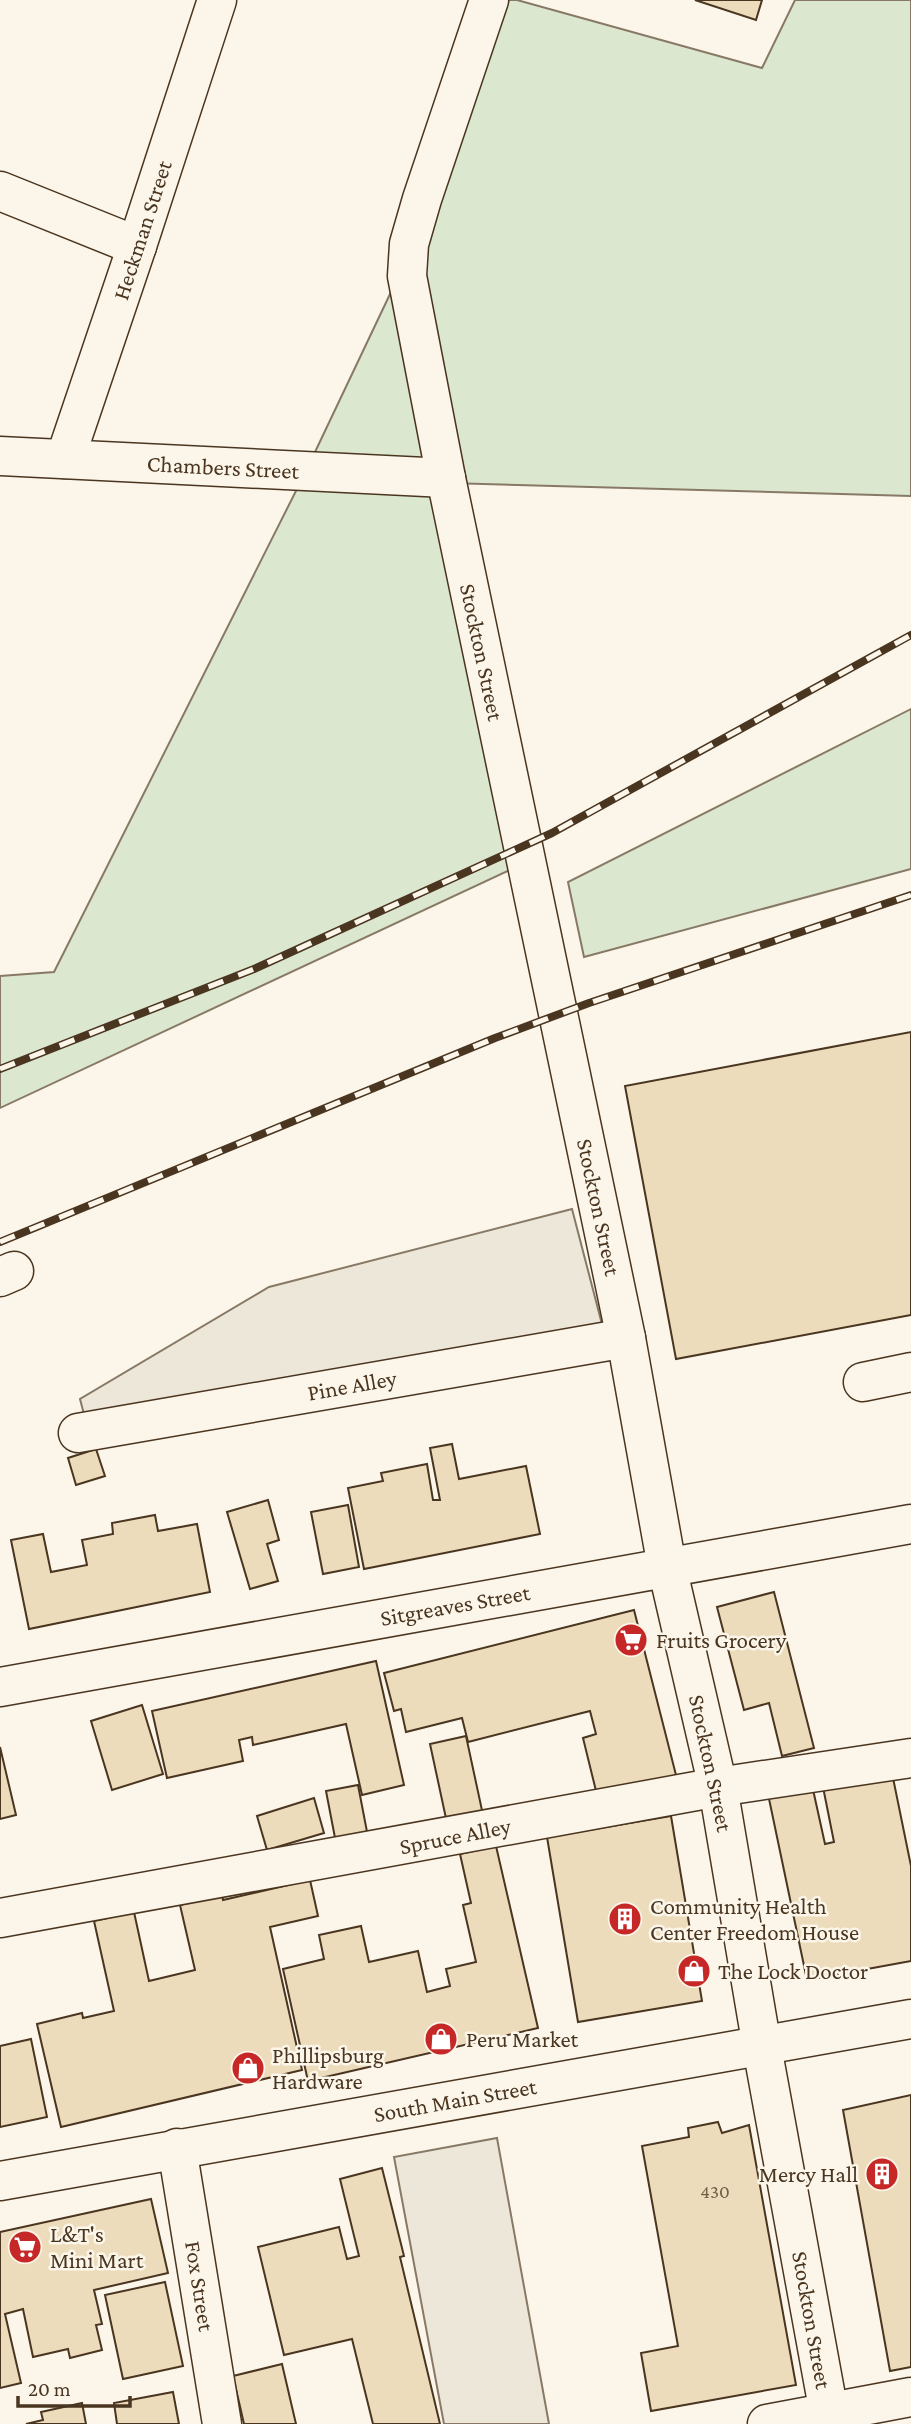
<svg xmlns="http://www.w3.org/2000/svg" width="911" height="2424" font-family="'Crimson Pro',serif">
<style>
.green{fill:#dce7d0;stroke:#887966;stroke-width:2}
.parking{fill:#ede7d9;stroke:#887966;stroke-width:2}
.building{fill:#ecdcbc;stroke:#4a3520;stroke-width:2}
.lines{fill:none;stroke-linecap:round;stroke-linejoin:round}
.minor-casing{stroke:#4a3520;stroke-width:41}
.major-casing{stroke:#4a3520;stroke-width:41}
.minor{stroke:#fbf6e9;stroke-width:38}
.major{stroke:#fbf6e9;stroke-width:38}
.rail-casing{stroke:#4a3520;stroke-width:8}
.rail{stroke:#fbf6e9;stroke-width:5;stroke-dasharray:16;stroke-linecap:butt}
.labels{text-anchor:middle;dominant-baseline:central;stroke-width:5;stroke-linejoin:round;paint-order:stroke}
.number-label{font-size:19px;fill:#725f47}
.street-label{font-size:23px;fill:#4a3520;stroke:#fbf6e9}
.poi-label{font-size:23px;fill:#4a3520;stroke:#fbf6e9;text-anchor:start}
</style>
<rect width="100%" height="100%" fill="#fbf6e9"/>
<g class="green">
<path d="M509,0h8l245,68 33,-68h116v496l-463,-13 83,377 -531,248v-132l54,-4 252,-501 94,-198z"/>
<path d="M911,709v160l-327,88 -16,-75z"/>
</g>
<g class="parking">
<path d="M572,1209l32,123 -519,86 -5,-19 189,-112z"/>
<path d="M497,2138l52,286h-105l-50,-267z"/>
</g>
<g class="building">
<path d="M695,0h67l-6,20z"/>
<path d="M911,1032v283l-235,44 -51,-273z"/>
<path d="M452,1444l7,35 67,-13 14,68 -176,35 -16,-81 35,-7 -2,-8 46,-9 6,36h7l-10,-52z"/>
<path d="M96,1449l9,27 -29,9 -8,-27z"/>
<path d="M268,1500l11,40 -12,4 11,37 -28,8 -23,-77z"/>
<path d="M348,1505l11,62 -36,7 -12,-62z"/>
<path d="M155,1515l3,16 39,-7 13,68 -181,37 -18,-89 32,-6 8,38 36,-7 -5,-25 31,-6 -1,-11z"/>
<path d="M774,1592l40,156 -32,8 -13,-53 -25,7 -27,-103z"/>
<path d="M634,1610l43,169 -79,20 -15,-61 13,-4 -6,-23 -122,31 -6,-24 -56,14 -5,-23 -7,2 -10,-38z"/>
<path d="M376,1661l28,124 -42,10 -16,-71 -93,21 -1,-8 -13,3 4,21 -76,17 -15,-67z"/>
<path d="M142,1705l21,69 -51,16 -21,-69z"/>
<path d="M466,1736l17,79 -36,8 -17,-79z"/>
<path d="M0,1747l16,68 -16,4z"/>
<path d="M892,1773l19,93v95l-104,19 -39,-186 44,-9 13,59 9,-2 -11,-55z"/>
<path d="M358,1785l10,52 -32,6 -10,-52z"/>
<path d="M314,1798l10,35 -57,17 -10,-34z"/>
<path d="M671,1816l31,185 -124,21 -31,-185z"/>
<path d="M496,1846l42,182 -230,53 -25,-112 41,-10 -5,-24 42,-9 8,36 49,-11 9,41 23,-6 -4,-17 30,-7 -13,-57 8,-2 -11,-49z"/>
<path d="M310,1880l8,36 -48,11 32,143 -241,57 -24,-103 45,-11 1,5 31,-7 -20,-90 40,-9 15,69 46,-11 -15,-65 42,-10 1,5z"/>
<path d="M31,2039l16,78 -47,10v-81z"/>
<path d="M911,2095v272l-21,4 -47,-261z"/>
<path d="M718,2122l4,11 27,-8 47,260 -145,26 -10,-58 37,-7 -36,-200 47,-9 -1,-9z"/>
<path d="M382,2168l22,88 -4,1 40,167h-67l-21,-85 -68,16 -26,-108 81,-20 8,32 12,-3 -19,-77z"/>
<path d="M151,2199l17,74 -74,17 8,34 -6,1 6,25 -32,8 -2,-9 -35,8 -10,-48 -18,5 16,69 -21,5v-156z"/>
<path d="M165,2282l18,84 -60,13 -18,-84z"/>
<path d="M282,2364l14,60h-52l-11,-48z"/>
<path d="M173,2392l6,32h-62l-3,-21z"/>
<path d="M82,2403l4,21h-60l17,-4 -2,-8z"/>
</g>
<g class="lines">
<defs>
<g id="minor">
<path d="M489,0l-67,199 -13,45 -2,32 39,202 180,860 41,229 51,220 44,260 69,377"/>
<path d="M0,191l137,55"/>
<path d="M0,456l446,22"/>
<path d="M65,459l72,-213 80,-246"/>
<path d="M0,1277l14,-6"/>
<path d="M863,1382l48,-10"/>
<path d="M78,1433l548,-95"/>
<path d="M0,1687l911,-163"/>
<path d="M0,1918l718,-131 193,-29"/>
<path d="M177,2148l45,276"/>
<path d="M767,2424l144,-27"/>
</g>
<path id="major" d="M0,2181l911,-162"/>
</defs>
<use href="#minor" class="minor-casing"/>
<use href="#major" class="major-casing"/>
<use href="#minor" class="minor"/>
<use href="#major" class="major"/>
<defs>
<g id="rail">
<path d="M0,1069l254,-100 298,-136 359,-198"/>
<path d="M0,1242l495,-204 94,-35 322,-108"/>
</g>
</defs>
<use href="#rail" class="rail-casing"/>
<use href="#rail" class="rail"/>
</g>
<defs>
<symbol id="supermarket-disc" viewBox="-11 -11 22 22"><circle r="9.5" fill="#c62828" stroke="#fbf6e9"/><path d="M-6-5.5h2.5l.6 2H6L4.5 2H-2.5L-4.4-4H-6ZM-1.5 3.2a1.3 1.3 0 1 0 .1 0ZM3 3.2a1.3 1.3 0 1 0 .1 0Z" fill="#fff"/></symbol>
<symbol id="building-disc" viewBox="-11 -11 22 22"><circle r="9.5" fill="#c62828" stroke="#fbf6e9"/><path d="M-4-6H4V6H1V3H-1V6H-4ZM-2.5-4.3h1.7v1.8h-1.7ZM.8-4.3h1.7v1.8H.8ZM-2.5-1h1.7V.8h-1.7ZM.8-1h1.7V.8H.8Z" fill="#fff"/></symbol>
<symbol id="shop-disc" viewBox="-11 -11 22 22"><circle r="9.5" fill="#c62828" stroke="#fbf6e9"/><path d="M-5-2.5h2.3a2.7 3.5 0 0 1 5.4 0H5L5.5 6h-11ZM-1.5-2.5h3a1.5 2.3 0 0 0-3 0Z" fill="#fff"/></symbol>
</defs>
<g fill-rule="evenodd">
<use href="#supermarket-disc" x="612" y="1621" width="38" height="38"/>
<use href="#building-disc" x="606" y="1900" width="38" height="38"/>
<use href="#shop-disc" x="675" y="1952" width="38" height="38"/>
<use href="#shop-disc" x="422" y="2020" width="38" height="38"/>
<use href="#shop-disc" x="229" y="2049" width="38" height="38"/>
<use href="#building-disc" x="863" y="2155" width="38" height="38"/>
<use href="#supermarket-disc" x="6" y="2228" width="38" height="38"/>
</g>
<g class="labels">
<g class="number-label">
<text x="715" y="2191">430</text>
</g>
<g class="street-label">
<text transform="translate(142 230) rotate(-72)">Heckman Street</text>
<text transform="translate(223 467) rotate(3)">Chambers Street</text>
<text transform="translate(482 652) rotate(78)">Stockton Street</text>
<text transform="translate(599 1207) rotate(78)">Stockton Street</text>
<text transform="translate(352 1385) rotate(-10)">Pine Alley</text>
<text transform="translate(455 1605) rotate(-10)">Sitgreaves Street</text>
<text transform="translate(711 1763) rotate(78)">Stockton Street</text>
<text transform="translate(455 1836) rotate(-11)">Spruce Alley</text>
<text transform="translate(455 2100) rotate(-10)">South Main Street</text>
<text transform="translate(200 2286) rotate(81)">Fox Street</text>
<text transform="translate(812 2320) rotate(80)">Stockton Street</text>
</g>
<g class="poi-label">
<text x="656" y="1640">Fruits Grocery</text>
<text x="650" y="1906">Community Health<tspan x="650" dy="26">Center Freedom House</tspan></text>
<text x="718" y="1971">The Lock Doctor</text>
<text x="466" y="2039">Peru Market</text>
<text x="272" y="2055">Phillipsburg<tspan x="272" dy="26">Hardware</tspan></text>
<text x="858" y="2174" text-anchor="end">Mercy Hall</text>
<text x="50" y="2234">L&amp;T's<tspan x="50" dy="26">Mini Mart</tspan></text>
</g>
</g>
<path d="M18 2396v10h112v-10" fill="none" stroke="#4a3520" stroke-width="3.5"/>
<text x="28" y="2396" font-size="21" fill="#4a3520" stroke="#fbf6e9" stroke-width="5" paint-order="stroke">20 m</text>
</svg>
